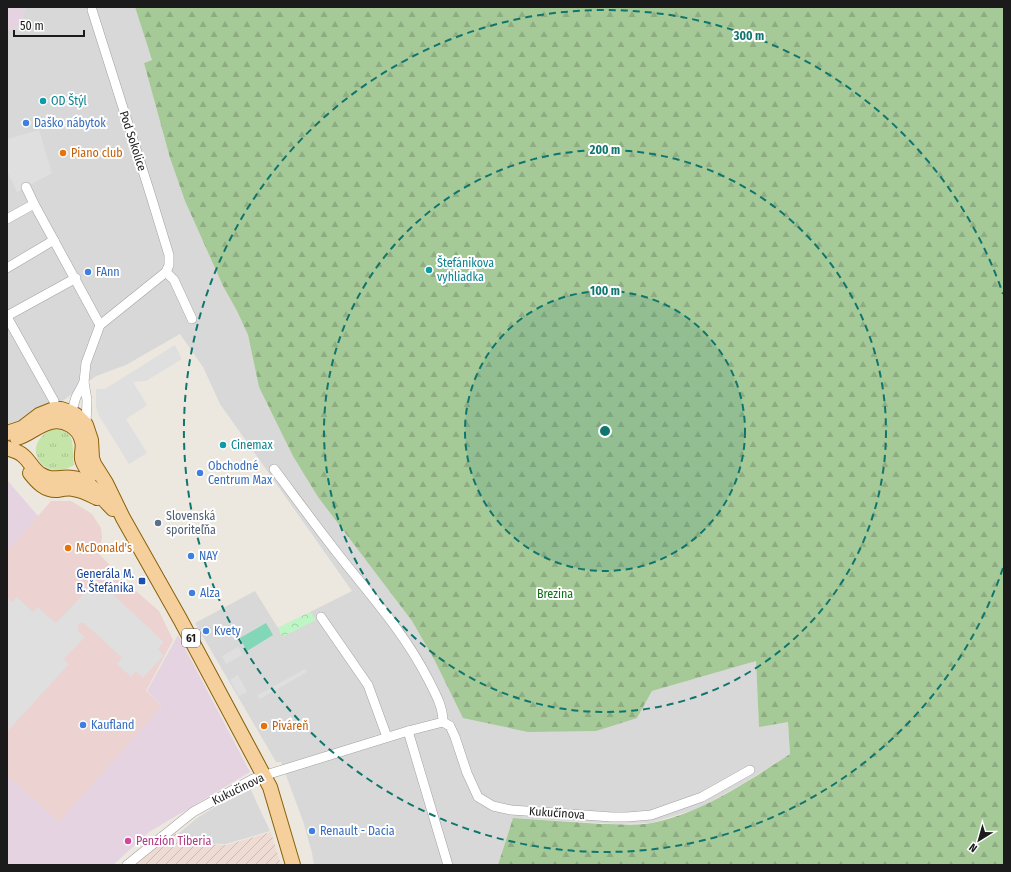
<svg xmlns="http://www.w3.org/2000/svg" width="1011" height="872" font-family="'Fira Sans Condensed',sans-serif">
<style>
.residential{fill:#d9d8d8}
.commercial{fill:#ecd2d0}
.industrial{fill:#e5d3e1}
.military{fill:url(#military-furrows)}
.grass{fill:url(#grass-tufts)}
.forest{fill:url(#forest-firs)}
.park{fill:url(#park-crowns)}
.pitch{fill:#82d7b8}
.parking{fill:#dfdfdf}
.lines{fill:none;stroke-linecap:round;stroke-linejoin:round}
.street-casing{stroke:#a2a2a2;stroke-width:10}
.primary-casing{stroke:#896109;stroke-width:16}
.street{stroke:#fff;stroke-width:9}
.primary{stroke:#f5d09c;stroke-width:14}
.ring{fill:none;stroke:#0f766e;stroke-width:2;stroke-dasharray:7 5}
.culture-dot{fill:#0f9aa8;stroke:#fff;stroke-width:1.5}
.shop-dot{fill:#3f7fe0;stroke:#fff;stroke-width:1.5}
.food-dot{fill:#e8710a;stroke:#fff;stroke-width:1.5}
.service-dot{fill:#5c6f8a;stroke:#fff;stroke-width:1.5}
.transit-dot{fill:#1a4fb4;stroke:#fff;stroke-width:1.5}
.hotel-dot{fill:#d1479c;stroke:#fff;stroke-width:1.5}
.labels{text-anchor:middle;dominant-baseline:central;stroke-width:4;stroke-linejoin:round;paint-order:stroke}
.shield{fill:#fff;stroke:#5f5f5f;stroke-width:1}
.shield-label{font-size:11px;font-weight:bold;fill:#1b1b1b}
.culture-label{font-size:12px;fill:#0d838f;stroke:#fff;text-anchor:start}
.shop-label{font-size:12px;fill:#366cbe;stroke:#fff;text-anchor:start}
.street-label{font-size:12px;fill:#1b1b1b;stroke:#fff}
.food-label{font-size:12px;fill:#c56008;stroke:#fff;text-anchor:start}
.service-label{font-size:12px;fill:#4e5e75;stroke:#fff;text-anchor:start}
.transit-label{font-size:12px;fill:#164399;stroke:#fff;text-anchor:end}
.park-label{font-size:12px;fill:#11701b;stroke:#fff}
.hotel-label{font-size:12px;fill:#b23c85;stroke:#fff;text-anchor:start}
.centre{fill:#0f766e;stroke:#fff;stroke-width:2}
.ring-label{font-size:12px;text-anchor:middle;font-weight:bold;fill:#0f766e;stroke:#fff;stroke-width:4;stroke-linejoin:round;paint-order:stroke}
</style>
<defs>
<pattern id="military-furrows" width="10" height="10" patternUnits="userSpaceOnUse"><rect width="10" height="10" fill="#eddbd4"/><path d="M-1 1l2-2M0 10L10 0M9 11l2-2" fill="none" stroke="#cbbbb5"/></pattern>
<pattern id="grass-tufts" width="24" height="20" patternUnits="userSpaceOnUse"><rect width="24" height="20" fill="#c4e4a8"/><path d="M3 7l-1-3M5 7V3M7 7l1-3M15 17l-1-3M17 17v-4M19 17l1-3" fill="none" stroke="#a8c390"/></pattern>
<pattern id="forest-firs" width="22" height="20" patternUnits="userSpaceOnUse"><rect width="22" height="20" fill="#a5c997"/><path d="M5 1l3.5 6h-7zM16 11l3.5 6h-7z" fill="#8dac82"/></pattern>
<pattern id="park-crowns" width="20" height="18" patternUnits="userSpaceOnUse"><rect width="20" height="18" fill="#bef5c4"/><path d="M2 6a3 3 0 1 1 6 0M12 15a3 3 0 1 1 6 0" fill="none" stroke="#a3d1a8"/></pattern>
</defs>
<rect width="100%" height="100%" fill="#ece8e0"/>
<g class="residential">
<path d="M25,7h110l17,53 -8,3 26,95 15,43 38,85 14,25 11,24 11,52 59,110 94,124 23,40 202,57 15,-27 104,-30 3,65 29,-4 2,32 -46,29 -37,21 -14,6 -42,13 -34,1 -104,-6 -15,47h-184l-2,-12 -9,-32 -22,-59h-5l-81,-139 60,-32 23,37 74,-37 -132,-187 -17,-37 -23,-33 -54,31 -30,11 -32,24 -52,25 -5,1v-395l13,-5z"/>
<path d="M249,786l21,45 -44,13 -37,-1 -11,-9 19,-16z"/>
</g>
<path class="commercial" d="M51,501h20l21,13 9,14 1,10 -3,16 37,37 23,20 14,29 -27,51 16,15 -103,116 -52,-46v-224z"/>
<g class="industrial">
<path d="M7,7h18l-5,19 -13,5z"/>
<path d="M7,480l31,36 -31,36z"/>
<path d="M178,635l72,137 -101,60 -36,33h-106v-89l52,46 103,-116 -15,-15z"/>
</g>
<path class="military" d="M174,832l15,12 38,1 44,-13 10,33h-146z"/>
<path class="grass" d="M51,430c28,-2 20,18 23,35 -31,19 -55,-20 -23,-35z"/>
<path class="forest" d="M135,7h869v858h-506l15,-47c29,2 58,4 88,6 15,0 36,2 51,-1 51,-11 95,-41 138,-69l-2,-32 -29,5 -3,-66 -104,30 -15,27 -41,13 -68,1 -65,-14 -28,-57 -23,-40 -94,-124 -25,-41 -34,-69 -11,-52 -11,-24 -14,-25 -38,-85 -15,-43 -26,-95 8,-3z"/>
<path class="park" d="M310,612l6,8 -34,17 -4,-9z"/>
<path class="pitch" d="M266,623l7,12 -26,16 -7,-13z"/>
<g class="parking">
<path d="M39,130l13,43 -35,19 -10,-21v-32z"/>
<path d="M175,345l7,14 -36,22 -13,1 14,23 -21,14 21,34 -18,11 -31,-50 -2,-8v-17h9z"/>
<path d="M93,584l6,7 5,-5 60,56 -6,7 6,6 -21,23 -7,-7 -5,6 -14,-13 5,-6 -38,-35h-2l-3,1 -2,6 8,7 -21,22 5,5 -62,68v-135l5,5 5,-5 16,15 5,-5 18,16z"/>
<path d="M238,647l4,8 -16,9 -4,-8z"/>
<path d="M305,669l2,3 -47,27 -2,-4z"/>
<path d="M238,675l9,17 -8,4 -9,-16z"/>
</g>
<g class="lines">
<defs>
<g id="street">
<path d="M26,187l8,17 66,121"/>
<path d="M7,219l27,-15"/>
<path d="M7,268l47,-28"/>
<path d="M166,272l8,8 18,39"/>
<path d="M7,316l69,-38"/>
<path d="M7,317l47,84"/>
<path d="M66,415l7,-8 3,-10 8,-15"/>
<path d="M86,425l1,-25 -3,-18 2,-19 14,-38 66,-53 3,-7v-10l-19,-62 -58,-183"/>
<path d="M274,469c21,28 42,57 64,85 32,41 66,78 90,125 7,14 15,27 15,43"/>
<path d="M321,617l47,68 19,52"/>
<path d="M408,731l40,134"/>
<path d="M127,865l66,-53 60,-33 155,-48 35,-9 7,4 5,11 12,36 11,24 15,9 18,4 101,7h15l24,-2 51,-18 48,-27"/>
</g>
<g id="primary">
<path d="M7,433l15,-5 17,-13 15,-6h7l9,3 6,3 10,10 5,15 1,18 2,6 12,19 17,35 57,101 84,157 6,11 23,78"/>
<path d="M17,438c12,-3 22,-14 34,-16 13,-3 28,5 31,19 2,6 -1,12 0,18 1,6 6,12 9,16"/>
<path d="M7,448c5,2 10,3 14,6 8,5 11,15 19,20 12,8 20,2 33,4 18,2 28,20 40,31"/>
<path d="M30,473c7,9 15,18 28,17 5,-1 11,-2 15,-1 9,1 16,5 24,9"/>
</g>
</defs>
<use href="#street" class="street-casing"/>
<use href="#primary" class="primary-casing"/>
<use href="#street" class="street"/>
<use href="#primary" class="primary"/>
</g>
<circle cx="605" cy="431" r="140" fill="#0f766e" fill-opacity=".12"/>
<g class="ring">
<circle cx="605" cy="431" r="140"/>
<circle cx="605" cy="431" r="281"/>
<path d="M1003 568A421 421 0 1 1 1003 294"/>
</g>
<g class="culture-dot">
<circle cx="43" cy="101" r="4"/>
<circle cx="429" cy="270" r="4"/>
<circle cx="223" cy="445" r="4"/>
</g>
<g class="shop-dot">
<circle cx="26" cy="123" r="4"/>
<circle cx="88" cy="272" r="4"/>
<circle cx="200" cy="473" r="4"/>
<circle cx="191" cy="556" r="4"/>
<circle cx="192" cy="593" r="4"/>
<circle cx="206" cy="631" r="4"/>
<circle cx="83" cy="725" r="4"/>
<circle cx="312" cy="831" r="4"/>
</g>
<g class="food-dot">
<circle cx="63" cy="153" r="4"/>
<circle cx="68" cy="548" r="4"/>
<circle cx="264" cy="726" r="4"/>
</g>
<circle class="service-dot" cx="158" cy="523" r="4"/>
<rect class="transit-dot" x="138" y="577" width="8" height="8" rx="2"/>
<circle class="hotel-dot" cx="128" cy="841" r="4"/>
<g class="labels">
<rect class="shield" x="182" y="629" width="18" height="18" rx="3"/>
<g class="shield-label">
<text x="191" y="638">61</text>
</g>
<g class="culture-label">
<text x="51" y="101">OD Štýl</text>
<text x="437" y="263">Štefánikova<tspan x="437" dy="14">vyhliadka</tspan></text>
<text x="231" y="445">Cinemax</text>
</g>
<g class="shop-label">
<text x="34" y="123">Daško nábytok</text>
<text x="96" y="272">FAnn</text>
<text x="208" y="466">Obchodné<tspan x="208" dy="14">Centrum Max</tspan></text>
<text x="199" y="556">NAY</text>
<text x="200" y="593">Alza</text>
<text x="214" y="631">Kvety</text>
<text x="91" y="725">Kaufland</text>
<text x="320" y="831">Renault - Dacia</text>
</g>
<g class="street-label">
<text transform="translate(133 141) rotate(72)">Pod Sokolice</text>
<text transform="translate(238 789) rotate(-26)">Kukučínova</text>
<text transform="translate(557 813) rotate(4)">Kukučínova</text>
</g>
<g class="food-label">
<text x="71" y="153">Piano club</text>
<text x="76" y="548">McDonald's</text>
<text x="272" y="726">Piváreň</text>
</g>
<g class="service-label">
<text x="166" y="516">Slovenská<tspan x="166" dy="14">sporiteľňa</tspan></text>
</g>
<g class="transit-label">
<text x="134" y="574">Generála M.<tspan x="134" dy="14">R. Štefánika</tspan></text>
</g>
<g class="park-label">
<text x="555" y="594">Brezina</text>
</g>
<g class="hotel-label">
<text x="136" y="841">Penzión Tiberia</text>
</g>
</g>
<circle cx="605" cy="431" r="6" class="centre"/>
<g class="ring-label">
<text x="749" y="40">300 m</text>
<text x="605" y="154">200 m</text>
<text x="605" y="295">100 m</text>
</g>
<rect width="1011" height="872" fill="none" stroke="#1b1b1b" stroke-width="16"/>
<g transform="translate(979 840) rotate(217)" stroke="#ffffff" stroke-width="3" paint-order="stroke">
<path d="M0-3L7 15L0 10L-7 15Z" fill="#1b1b1b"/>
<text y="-6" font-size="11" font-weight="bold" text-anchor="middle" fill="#1b1b1b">N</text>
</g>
<path d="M14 30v6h70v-6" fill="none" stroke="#1b1b1b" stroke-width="2"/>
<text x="20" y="30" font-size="12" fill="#1b1b1b" stroke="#ffffff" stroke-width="3" paint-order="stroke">50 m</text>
</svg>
